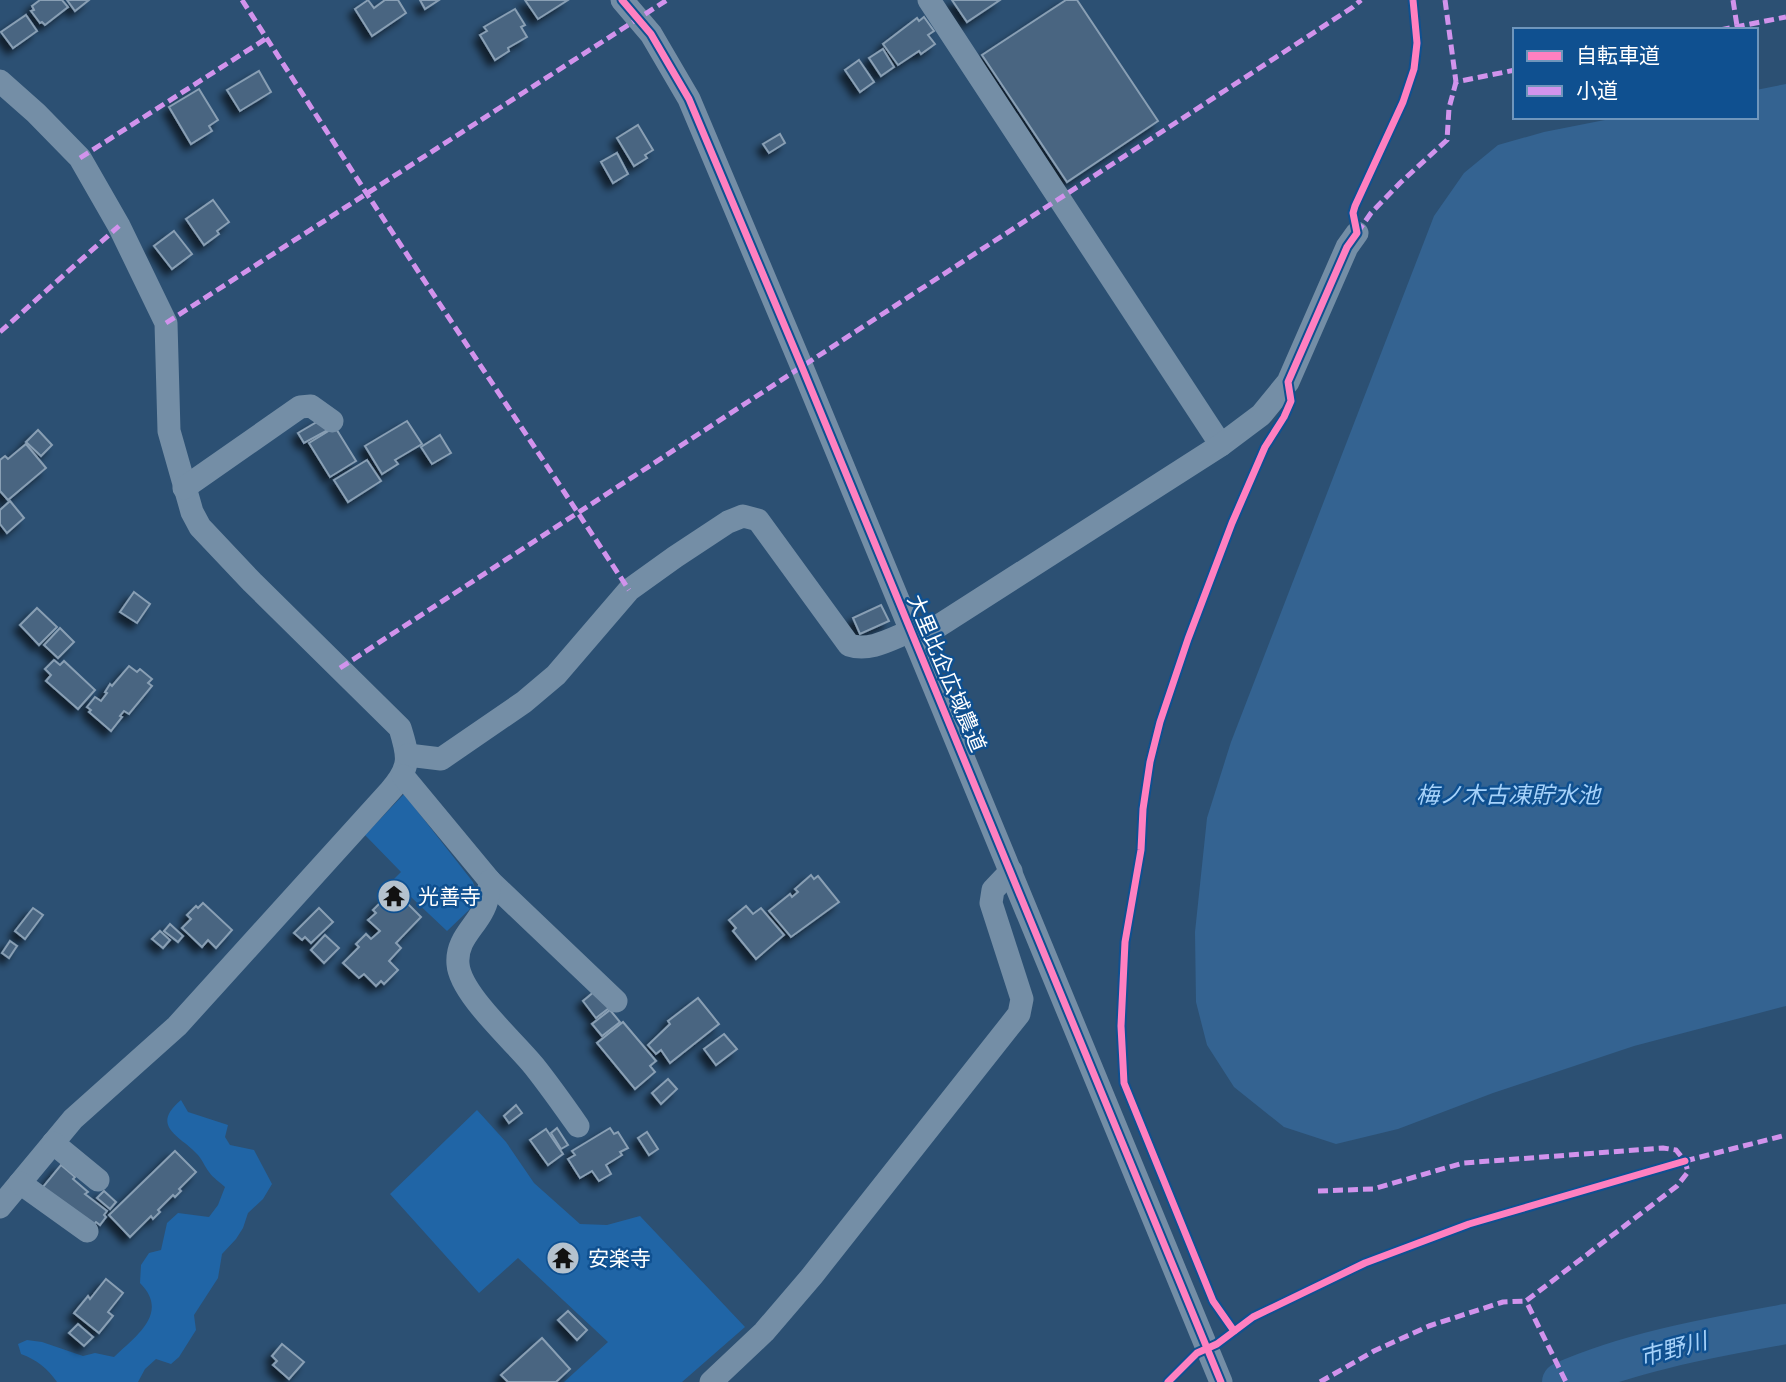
<svg xmlns="http://www.w3.org/2000/svg" width="1786" height="1382" font-family="Inter,'Noto Sans JP',sans-serif">
<style>
.green{fill:#2065a6}
.water{fill:#346391}
.lines{fill:none;stroke-linecap:round;stroke-linejoin:round}
.river{stroke:#346391;stroke-width:40}
.building{fill:#486581;stroke:#899fb4;stroke-width:2;filter:url(#shadow)}
.minor{stroke:#748ea6;stroke-width:23}
.quiet{stroke:#d193ec;stroke-width:5;stroke-dasharray:10 5;stroke-linecap:butt}
.cycleway-casing{stroke:#0f5090;stroke-width:11}
.cycleway{stroke:#ff80c0;stroke-width:7}
.labels{text-anchor:middle;dominant-baseline:central;stroke-width:5;stroke-linejoin:round;paint-order:stroke}
.street-label{font-size:21px;fill:#fff;stroke:#0f5090}
.poi-label{font-size:21px;fill:#fff;stroke:#0f5090;text-anchor:start}
.water-label{font-size:23px;font-style:italic;fill:#a6d2fa;stroke:#0f5090}
</style>
<defs>
<filter id="shadow"><feDropShadow dx="-6" dy="6" stdDeviation="3.5" flood-color="#0009"/></filter>
</defs>
<rect width="100%" height="100%" fill="#2c5073"/>
<g class="green">
<path d="M404,794l69,88 4,13 -8,15 -22,21 -54,-51 8,-8 -36,-37z"/>
<path d="M181,1100l7,12 40,13 -3,12 5,8 24,5 18,34 -9,15 -15,14 -5,15 -7,11 -14,15 -4,24 -24,37 2,15 -17,27 -8,7 -15,-5 -11,10 -7,13h-81c-10,-14 -20,-22 -36,-28l-3,-10 9,-4 15,2 41,14 12,-3 19,4c22,-21 56,-44 26,-74l1,-18 8,-12 12,-3 6,-27 11,-10 31,4 9,-12 7,-18c-5,-5 -12,-9 -16,-15 -4,-5 -7,-13 -12,-18 -16,-18 -48,-27 -16,-54z"/>
<path d="M477,1110l29,32 28,41 46,41 27,1 33,-9 105,111 -63,55h-118l44,-40 -90,-84 -39,35 -89,-99z"/>
</g>
<path class="water" d="M1786,84v922l-152,40 -141,47 -95,36 -62,15 -52,-17 -50,-40 -27,-42 -11,-43 -1,-70 12,-114 24,-76 203,-526 30,-43 34,-28 46,-13 76,-15h136v-27z"/>
<g class="lines">
<path class="river" d="M1562,1382c71,-31 148,-44 224,-58"/>
</g>
<g class="building">
<path d="M40,0h22l6,7 -23,18 -3,-3 -2,1 -9,-12 3,-1 -2,-4z"/>
<path d="M67,0h22l-14,11z"/>
<path d="M368,0l6,8 11,-8h13l8,13 -34,23 -17,-27z"/>
<path d="M420,0h19l-14,9z"/>
<path d="M525,0h43l-30,19z"/>
<path d="M952,0h48l-33,22z"/>
<path d="M1066,0h11l81,121 -91,61 -85,-127z"/>
<path d="M515,9l10,16 -4,2 6,10 -19,11 1,3 -14,9 -15,-25 7,-4 -3,-4z"/>
<path d="M26,15l11,16 -24,17 -12,-16z"/>
<path d="M924,17l10,14 -6,4 7,9 -14,10 -2,-3 -21,14 -15,-21 34,-26 2,3z"/>
<path d="M883,49l11,18 -13,9 -12,-18z"/>
<path d="M859,60l15,22 -14,10 -15,-22z"/>
<path d="M259,71l12,21 -31,19 -13,-21z"/>
<path d="M199,89l19,31 -9,6 3,5 -21,13 -22,-37z"/>
<path d="M638,125l15,25 -8,5 2,3 -13,8 -17,-28z"/>
<path d="M780,134l5,9 -16,10 -6,-9z"/>
<path d="M617,153l11,21 -15,9 -12,-21z"/>
<path d="M213,200l16,22 -12,9 2,3 -15,11 -18,-26z"/>
<path d="M174,231l18,23 -20,15 -18,-23z"/>
<path d="M322,419l6,11 -24,13 -6,-10z"/>
<path d="M407,421l15,23 -27,16 3,4 -16,10 -17,-28z"/>
<path d="M335,427l21,34 -26,16 -21,-34z"/>
<path d="M38,430l14,15 -11,11 -15,-14z"/>
<path d="M440,435l11,18 -19,11 -11,-17z"/>
<path d="M26,444l20,24 -38,32 -8,-9v-31l5,-4 3,3z"/>
<path d="M367,460l14,21 -33,21 -14,-22z"/>
<path d="M10,501l14,17 -17,15 -7,-9v-14z"/>
<path d="M134,592l16,12 -13,19 -17,-11z"/>
<path d="M881,605l8,16 -29,13 -7,-16z"/>
<path d="M37,608l20,19 -18,18 -19,-20z"/>
<path d="M60,628l14,14 -16,16 -14,-13z"/>
<path d="M54,660l6,5 4,-4 31,29 -17,19 -32,-28 5,-6 -6,-6z"/>
<path d="M129,666l8,6 3,-3 12,10 -4,4 4,3 -23,28 -5,-3 -4,5 2,1 -11,14 -22,-19 2,-2 -4,-3 8,-10 6,4 6,-8 -2,-1 5,-8 2,2z"/>
<path d="M811,875l3,4 4,-3 21,26 -48,35 -22,-26 21,-17 2,3 6,-5 -3,-3z"/>
<path d="M397,893l24,24 -25,26 5,5 -12,13 9,9 -14,14 -3,-3 -5,5 -12,-12 -5,4 -16,-15 16,-16 -3,-3 10,-10 5,5 9,-8 -12,-11 8,-7 -3,-3 11,-11 4,3z"/>
<path d="M203,903l29,27 -16,18 -8,-8 -6,7 -20,-19 9,-9 -4,-4 9,-9 2,2z"/>
<path d="M746,906l7,8 8,-6 23,27 -28,24 -23,-28 3,-3 -7,-8z"/>
<path d="M33,908l10,7 -18,24 -10,-8z"/>
<path d="M319,908l14,14 -22,21 -6,-6 -3,3 -8,-7z"/>
<path d="M170,924l13,12 -5,6 -14,-11z"/>
<path d="M160,931l10,9 -7,8 -11,-9z"/>
<path d="M325,935l14,13 -15,15 -13,-13z"/>
<path d="M10,941l7,5 -8,12 -7,-5z"/>
<path d="M595,991l14,17 -13,10 -13,-17z"/>
<path d="M698,998l21,26 -49,39 -9,-13 -5,4 -8,-9 22,-21 -2,-3z"/>
<path d="M610,1010l10,12 -18,14 -10,-12z"/>
<path d="M623,1022l33,39 -6,5 5,6 -20,17 -38,-46z"/>
<path d="M724,1034l13,15 -21,16 -12,-16z"/>
<path d="M668,1079l9,10 -16,15 -9,-11z"/>
<path d="M516,1105l6,8 -13,10 -5,-7z"/>
<path d="M557,1128l11,17 -7,4 -10,-16z"/>
<path d="M610,1128l4,6 4,-2 10,16 -8,4 2,3 -16,10 5,9 -12,7 -7,-10 -12,7 -12,-19 7,-4 -3,-4z"/>
<path d="M546,1129l17,25 -15,11 -18,-25z"/>
<path d="M647,1132l11,17 -9,6 -11,-17z"/>
<path d="M175,1151l21,21 -17,17 2,2 -6,6 -2,-2 -15,15 2,2 -7,7 -2,-3 -21,21 -21,-22z"/>
<path d="M61,1165l14,12 -2,2 15,13 -3,2 22,17 -3,4 2,2 -6,8 -4,-3 -5,6 -49,-40z"/>
<path d="M104,1191l12,11 -6,7 -13,-11z"/>
<path d="M106,1279l17,14 -15,19 5,4 -14,17 -25,-20 14,-17 2,3z"/>
<path d="M568,1311l19,19 -10,10 -19,-20z"/>
<path d="M78,1324l15,13 -9,9 -15,-13z"/>
<path d="M542,1338l28,31 -14,13h-48l-7,-7z"/>
<path d="M282,1344l22,18 -15,17 -16,-14 4,-4 -5,-5z"/>
</g>
<g class="lines">
<g class="minor">
<path d="M622,0l29,34 38,65 113,268 419,1015"/>
<path d="M929,0l292,445"/>
<path d="M0,81l36,32 44,45 39,68 47,97 3,108 23,81 8,15 52,55 148,146c9,29 11,39 -10,63l-213,235 -104,93 -73,88"/>
<path d="M184,488l116,-81 11,-1 21,15"/>
<path d="M915,641l306,-196 40,-30 27,-33 59,-135 10,-14"/>
<path d="M408,755l33,4 83,-57 32,-27 73,-85 46,-33 53,-35 15,-6 15,4 91,125c21,7 42,-6 62,-14"/>
<path d="M403,776l87,105 126,120"/>
<path d="M490,881c-1,10 -2,21 -8,31 -9,17 -26,29 -24,52 2,30 56,77 76,102 15,19 30,40 44,60"/>
<path d="M53,1143l45,37"/>
<path d="M20,1183l67,48"/>
<path d="M711,1382l53,-50 48,-56 207,-262 3,-15 -31,-96 2,-13 18,-19"/>
</g>
<g class="quiet">
<path d="M242,0l125,194 262,396"/>
<path d="M1445,0l11,82 59,-12"/>
<path d="M1733,0l4,26"/>
<path d="M1720,30l66,-13"/>
<path d="M80,158l187,-120"/>
<path d="M1357,233l14,-20 29,-30 47,-43 2,-32 7,-26"/>
<path d="M166,323l501,-323"/>
<path d="M0,332l119,-106"/>
<path d="M340,668l1013,-661 8,-7"/>
<path d="M1685,1161l101,-26"/>
<path d="M1318,1191l55,-2 90,-26 200,-15 13,2 9,11 3,11 -11,14 -151,115 40,81"/>
<path d="M1320,1382l54,-31 55,-25 74,-24 23,-1"/>
</g>
<defs>
<g id="cycleway">
<path d="M622,0l29,34 38,65 113,268 419,1015"/>
<path d="M1234,1331l-21,-30 -89,-218 -3,-57 4,-84 16,-92 2,-41 7,-47 10,-40 28,-83 44,-116 33,-76 19,-30 7,-16 -3,-19 59,-135 10,-14 -4,-20 2,-7 48,-104 11,-33 3,-26 -4,-43"/>
<path d="M1168,1382l29,-29 20,-9 36,-27 112,-54 104,-39 216,-63"/>
</g>
</defs>
<use href="#cycleway" class="cycleway-casing"/>
<use href="#cycleway" class="cycleway"/>
</g>
<defs>
<symbol id="temple-disc" viewBox="-11 -11 22 22"><circle r="9.5" fill="#b5c2ce" stroke="#0f5090"/><path d="M0-6L5-2H3V0L6.5 2.5H4V6H1.5V3h-3V6H-4V2.5H-6.5L-3 0V-2H-5Z" fill="#111"/></symbol>
</defs>
<g fill-rule="evenodd">
<use href="#temple-disc" x="375" y="877" width="38" height="38"/>
<use href="#temple-disc" x="544" y="1239" width="38" height="38"/>
</g>
<g class="labels">
<g class="street-label">
<text transform="translate(947 673) rotate(67)">大里比企広域農道</text>
</g>
<g class="poi-label">
<text x="418" y="896">光善寺</text>
<text x="588" y="1258">安楽寺</text>
</g>
<g class="water-label">
<text x="1508" y="795">梅ノ木古凍貯水池</text>
<text transform="translate(1673 1349) rotate(-15)">市野川</text>
</g>
</g>
<rect x="1513" y="28" width="245" height="91" fill="#0f5090" stroke="#6f96bc" stroke-width="2"/>
<rect x="1527" y="51" width="35" height="10" fill="#ff80c0" stroke="#6f96bc" stroke-width="2"/>
<text x="1576" y="63" font-size="21" fill="#ffffff">自転車道</text>
<rect x="1527" y="86" width="35" height="10" fill="#d193ec" stroke="#6f96bc" stroke-width="2"/>
<text x="1576" y="98" font-size="21" fill="#ffffff">小道</text>
</svg>
